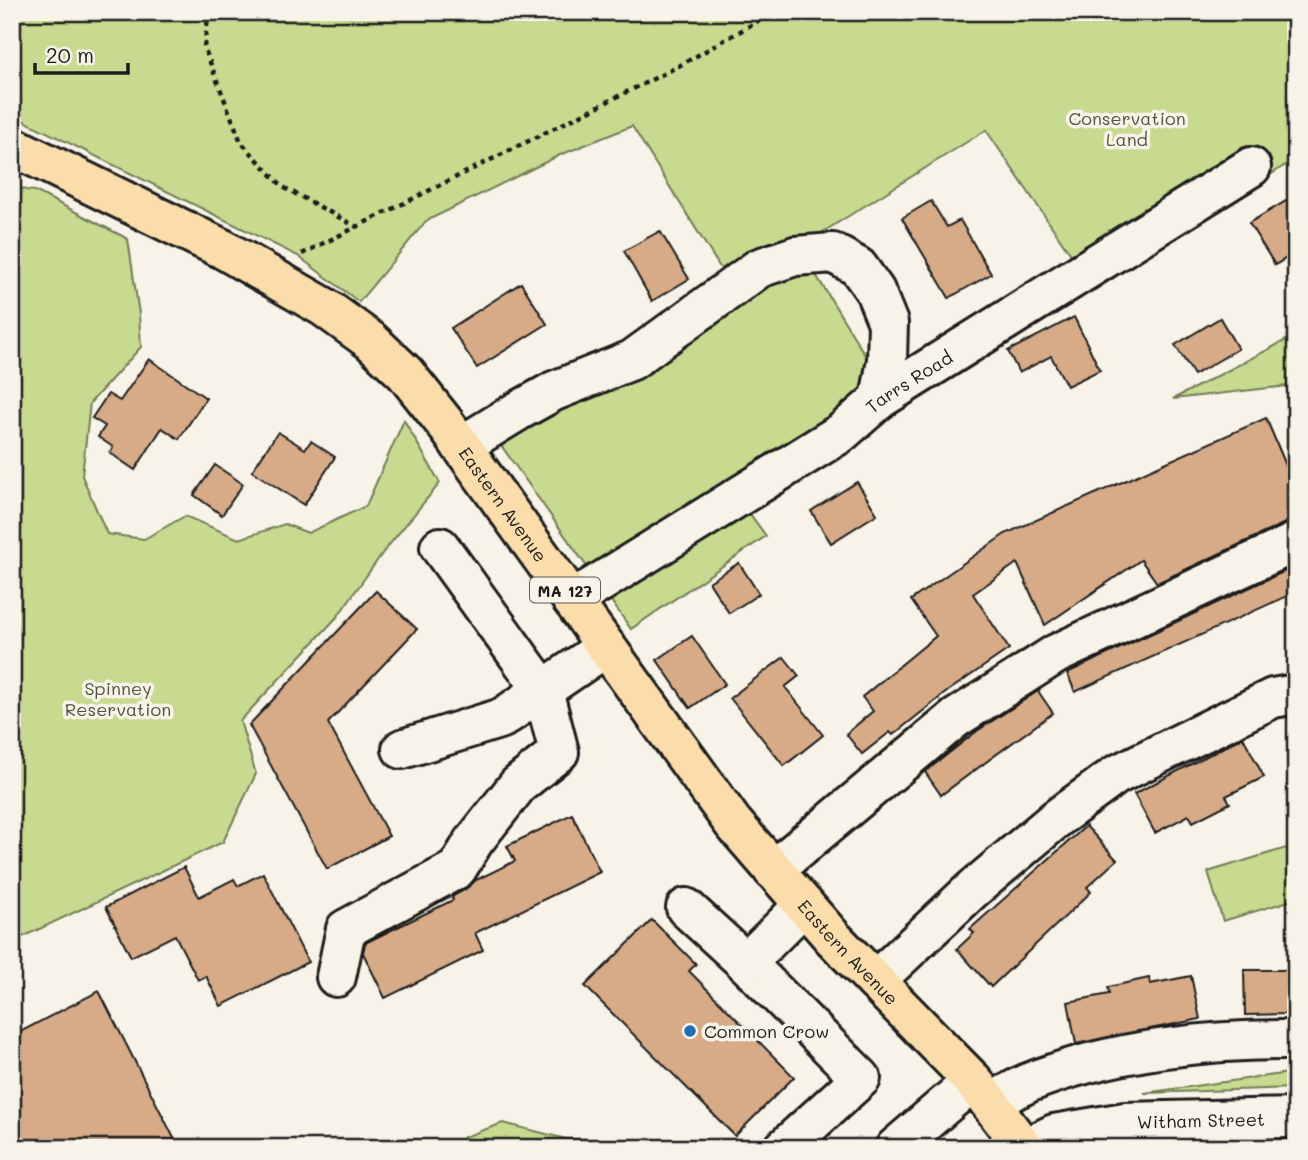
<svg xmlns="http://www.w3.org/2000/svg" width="1308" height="1160" font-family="Mali,sans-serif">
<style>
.green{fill:#c8da8f;stroke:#727b56;stroke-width:2}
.building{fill:#d7ab88;stroke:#1c1c1c;stroke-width:2}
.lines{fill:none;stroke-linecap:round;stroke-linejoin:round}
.minor-casing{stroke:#1c1c1c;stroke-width:44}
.major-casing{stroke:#1c1c1c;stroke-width:44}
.path{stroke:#1c1c1c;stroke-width:4.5;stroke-dasharray:5 5;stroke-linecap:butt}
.minor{stroke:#f7f3e8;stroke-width:38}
.major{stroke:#fbddab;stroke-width:38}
.poi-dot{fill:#1f6fb2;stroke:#f7f3e8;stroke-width:2.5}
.labels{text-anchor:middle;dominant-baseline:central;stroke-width:7;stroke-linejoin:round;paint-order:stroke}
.shield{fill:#f7f3e8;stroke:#5e5c59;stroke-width:2}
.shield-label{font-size:16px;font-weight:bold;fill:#1c1c1c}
.park-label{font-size:18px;fill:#50553e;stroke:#f7f3e8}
.street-label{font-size:18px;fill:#1c1c1c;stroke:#f7f3e8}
.poi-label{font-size:18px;fill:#1c1c1c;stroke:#f7f3e8;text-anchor:start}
</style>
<rect width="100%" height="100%" fill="#f7f3e8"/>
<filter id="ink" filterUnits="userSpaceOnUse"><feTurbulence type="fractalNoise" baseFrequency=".0143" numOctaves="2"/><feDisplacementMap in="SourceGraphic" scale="14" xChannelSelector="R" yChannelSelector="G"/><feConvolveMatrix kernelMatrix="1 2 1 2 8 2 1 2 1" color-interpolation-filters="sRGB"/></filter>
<g filter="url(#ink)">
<g class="green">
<path d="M12,12h1284v146l-201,132 -109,-160 -187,117 99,162 -153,98 21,29 -135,93 -138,-195 236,-152 -97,-156 -72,29 -134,66 -67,81 -61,-46 -286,-141z"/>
<path d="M12,184l14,6 9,1 93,48 11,75 2,33 -51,56 -8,73 25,58 37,5 41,-23 54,23 46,-15 23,9 58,-27 38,-86 36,63 -56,68 -47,66 -97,104 16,53 -33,68 -211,100z"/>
<path d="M1296,335v50l-123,14z"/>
<path d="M1296,845v54l-73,22 -15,-49z"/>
<path d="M1296,1072v16l-152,5z"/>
<path d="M503,1123l63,16h30l32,9h-166l2,-11z"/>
</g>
<g class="building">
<path d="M1296,195v57l-21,13 -26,-42z"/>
<path d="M931,201l16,26 13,-7 31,54 -42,24 -47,-80z"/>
<path d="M660,231l29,48 -37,22 -28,-50z"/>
<path d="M521,283l26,41 -70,44 -26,-40z"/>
<path d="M1074,317l26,53 -33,16 -16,-30 -32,17 -11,-22z"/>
<path d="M1220,318l18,31 -44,26 -19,-30z"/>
<path d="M149,359l57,39 -27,41 -17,-11 -27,42 -25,-17 3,-6 -15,-10 7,-11 -13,-8 16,-24 12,7z"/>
<path d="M1266,418l30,71v32l-9,1 -130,61 -16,-23 -96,65 -28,-62 -44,31 36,55 -61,42 -55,44 -3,-3 -28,22 -16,-20 27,-23 -11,-14 74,-61 -25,-36 94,-66z"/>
<path d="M278,432l27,17 6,-8 24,16 -31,48 -52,-34z"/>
<path d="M215,465l28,19 -21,31 -28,-20z"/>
<path d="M857,482l20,32 -46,29 -20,-32z"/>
<path d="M739,563l20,31 -30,19 -20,-31z"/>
<path d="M1296,566v26l-221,100 -8,-19z"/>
<path d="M376,591l41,38 -89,94 61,113 -62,33 -78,-144z"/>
<path d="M692,636l33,48 -35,24 -33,-48z"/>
<path d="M784,657l15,19 -14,11 38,48 -39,31 -54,-68z"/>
<path d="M1038,691l15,22 -112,82 -16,-23 52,-41z"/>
<path d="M1243,737l21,40 -38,19 4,7 -37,19 -4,-7 -34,18 -21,-39z"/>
<path d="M572,814l28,58 -125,61 8,17 -98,48 -22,-45 2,-10 88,-43 -1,-3 15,-9 9,-8 39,-19 -8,-15z"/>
<path d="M1086,826l31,34 -30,27 4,5 -100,95 -34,-38 17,-16 -4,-4z"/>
<path d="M184,867l15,30 35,-18 4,7 25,-13 45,89 -87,44 -15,-30 -8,4 -23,-45 -44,22 -25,-50z"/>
<path d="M652,920l44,44 -7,7 105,106 -59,59 -150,-150z"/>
<path d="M1244,970h52v35l-10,1 1,8 -42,1z"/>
<path d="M1191,976l9,43 -124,25 -8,-42 41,-8 -1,-7 41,-9 1,6z"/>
<path d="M99,991l80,157h-167v-112z"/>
</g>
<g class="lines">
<defs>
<g id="minor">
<path d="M461,446l57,-35 36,-20 78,-31 127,-92 36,-12 38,-3 25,14 17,24 13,32 -1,37 -7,39"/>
<path id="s1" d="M572,600l269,-167 39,-34 371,-232"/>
<path d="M402,749l100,-31 104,-71"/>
<path d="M773,870l183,-152 100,-64 240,-112"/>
<path d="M686,908l60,55 115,115 -77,70"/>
<path d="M746,963l58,-58"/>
<path d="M336,977l10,-48 111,-60 17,-28 44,-56 41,-33 -16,-62 -103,-143"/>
<path d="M875,981l97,-91 84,-71 60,-44 157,-77 23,-4"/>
<path d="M990,1103c13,-7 25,-14 38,-20 81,-33 182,-44 268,-43"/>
<path d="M895,1148l78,-67"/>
<path id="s2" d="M1025,1148l29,-14 71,-12 171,-4"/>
</g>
<g id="major">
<path id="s3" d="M12,146l211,103 101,58 47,34 34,32 39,49 289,401 100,115 140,143 51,67"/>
</g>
</defs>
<use href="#minor" class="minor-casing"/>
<use href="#major" class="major-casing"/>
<g class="path">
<path d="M209,12l-5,35 37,95 42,45 74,40"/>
<path d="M302,254l375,-187 97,-55"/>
</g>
<use href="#minor" class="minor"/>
<use href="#major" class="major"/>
</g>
</g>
<circle class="poi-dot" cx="690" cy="1031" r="7"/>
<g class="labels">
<rect class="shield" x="530" y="577.5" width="70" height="25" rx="5"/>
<g class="shield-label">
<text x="565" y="590">MA 127</text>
</g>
<g class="park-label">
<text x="1127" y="118">Conservation<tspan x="1127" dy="21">Land</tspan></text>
<text x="118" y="688">Spinney<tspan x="118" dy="21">Reservation</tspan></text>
</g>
<g class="street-label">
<text stroke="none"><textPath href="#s1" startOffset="402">Tarrs Road</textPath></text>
<text stroke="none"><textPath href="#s3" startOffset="620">Eastern Avenue</textPath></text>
<text stroke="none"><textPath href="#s3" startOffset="1186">Eastern Avenue</textPath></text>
<text stroke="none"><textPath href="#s2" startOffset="180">Witham Street</textPath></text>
</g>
<g class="poi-label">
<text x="704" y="1031">Common Crow</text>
</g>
</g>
<rect width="1308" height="1160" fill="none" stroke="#f7f3e8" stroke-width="42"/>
<rect x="21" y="21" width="1266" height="1118" fill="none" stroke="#1c1c1c" stroke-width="2.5" filter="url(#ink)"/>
<path d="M35 63v10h93v-10" fill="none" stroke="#1c1c1c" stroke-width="3.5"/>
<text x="46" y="63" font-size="21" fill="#1c1c1c" stroke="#f7f3e8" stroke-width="5" paint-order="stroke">20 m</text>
</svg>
